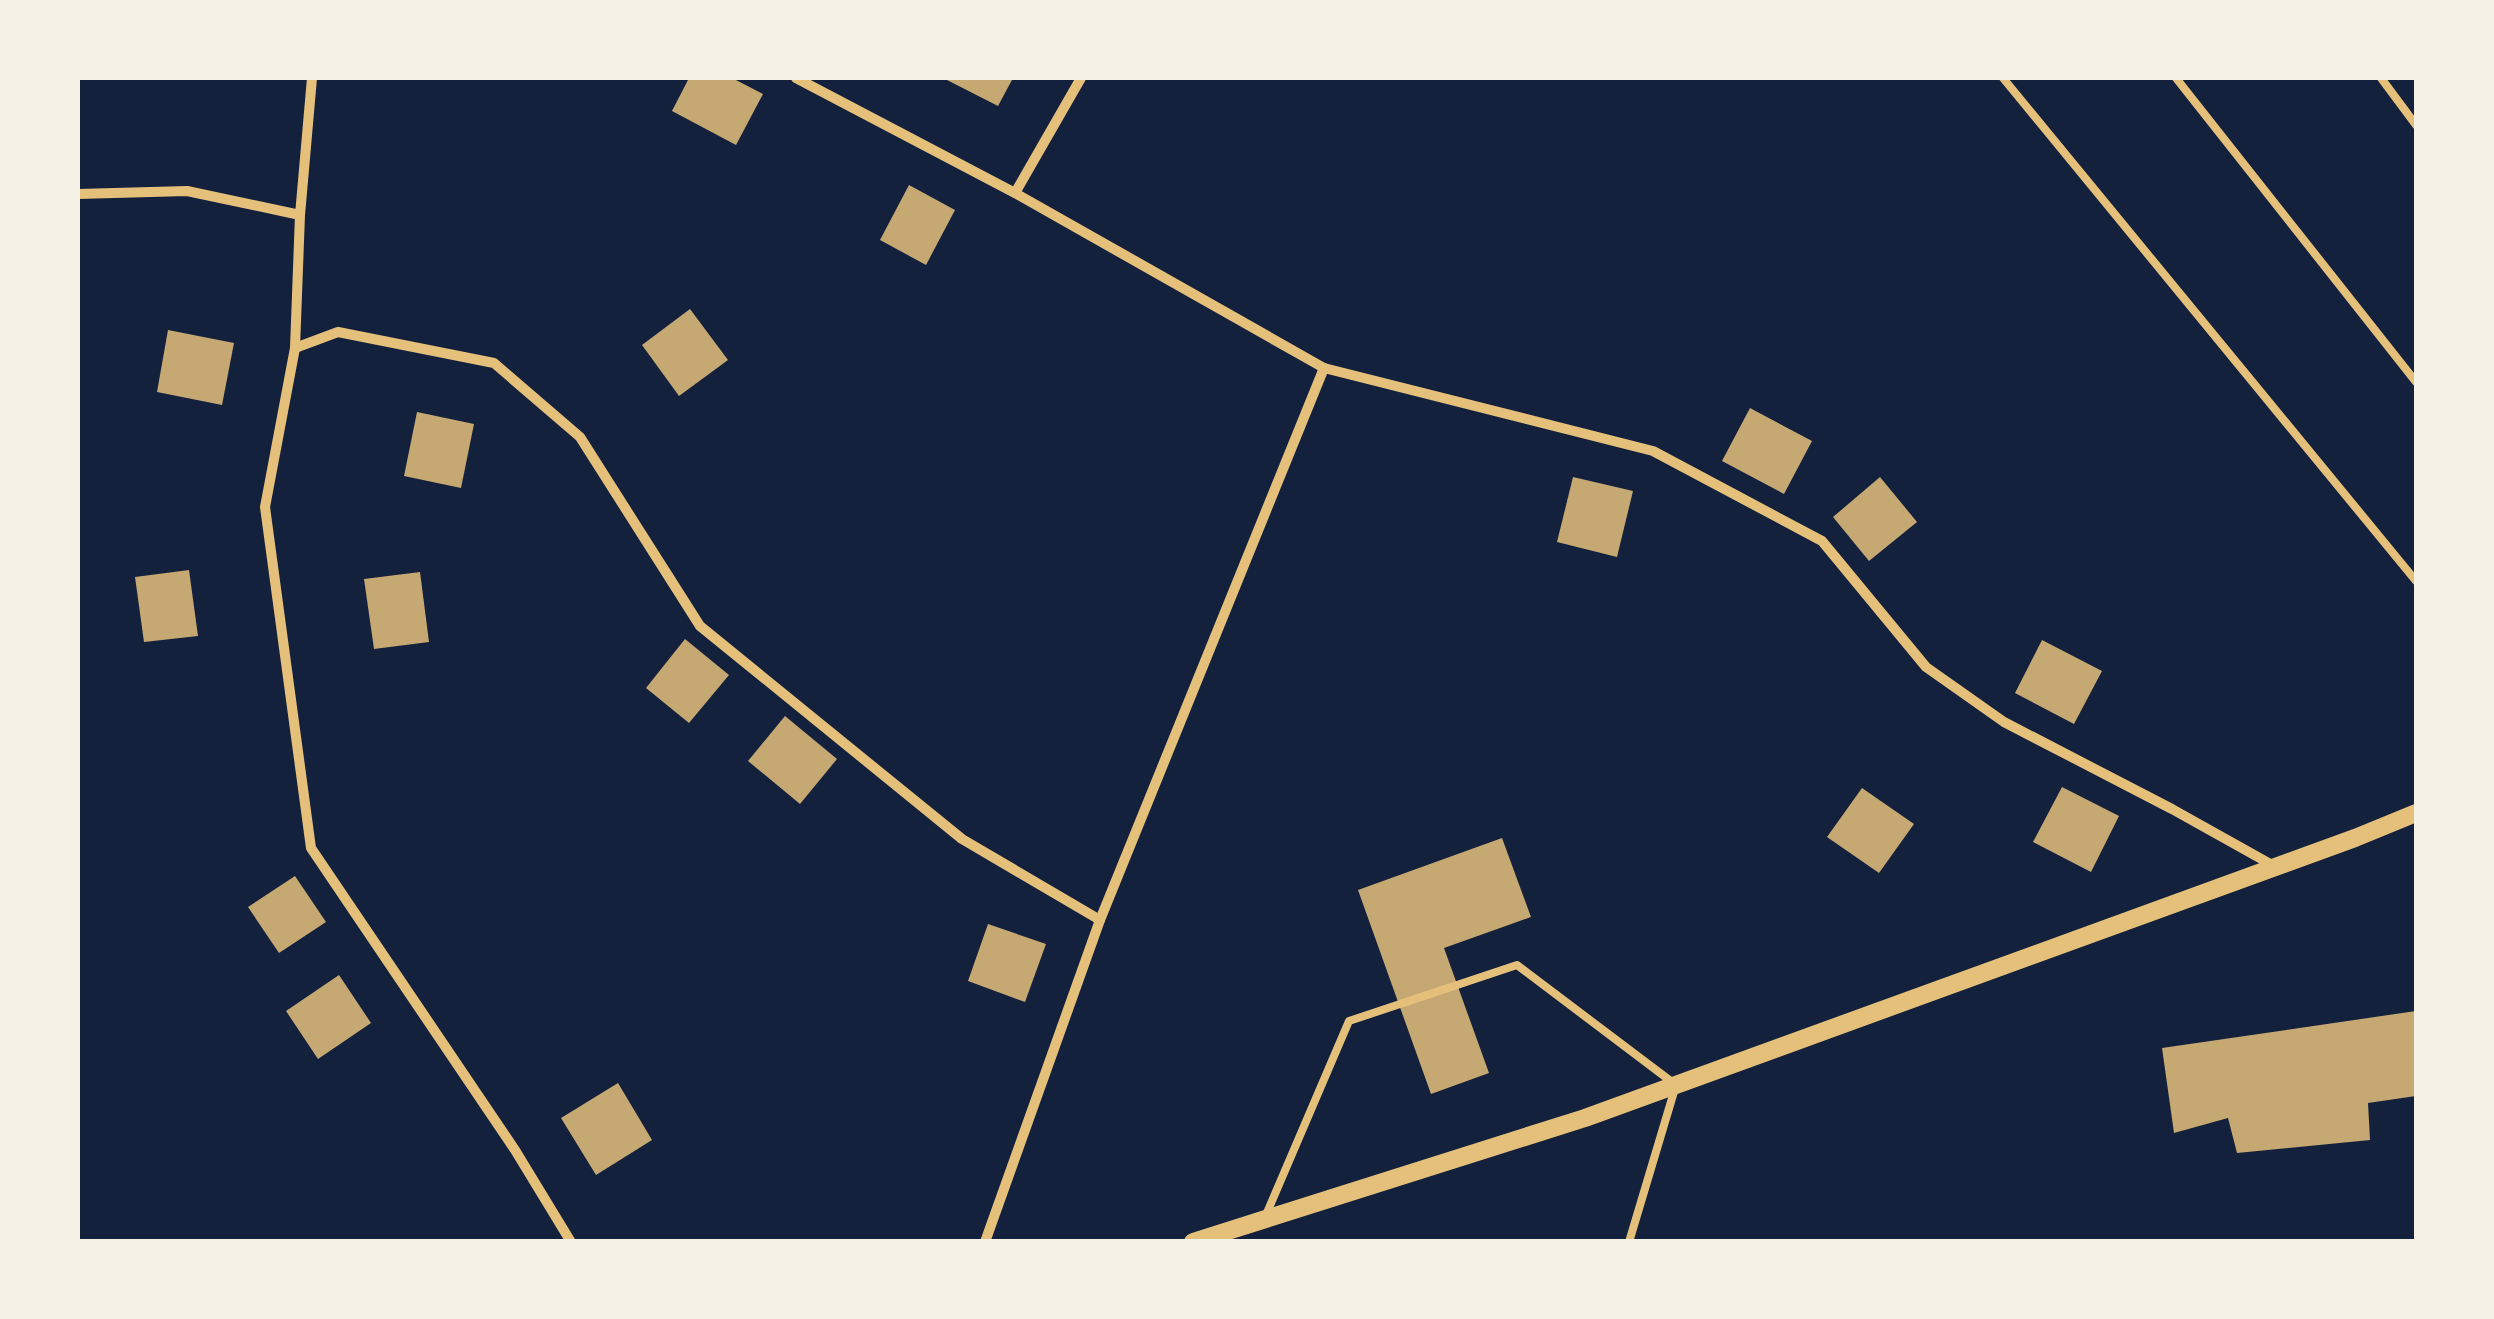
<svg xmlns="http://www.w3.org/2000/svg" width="2494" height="1319" font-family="'Golos Text',sans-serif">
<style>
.building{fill:#c6a872}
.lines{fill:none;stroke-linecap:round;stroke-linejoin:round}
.service{stroke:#e5c07b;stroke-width:8}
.minor{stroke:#e5c07b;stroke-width:10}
.tertiary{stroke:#e5c07b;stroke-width:18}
</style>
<rect width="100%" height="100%" fill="#14213d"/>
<g class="building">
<path d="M689,78h43l31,16 -27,51 -64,-34z"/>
<path d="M943,78h70l-15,28z"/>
<path d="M909,185l46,25 -29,55 -46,-25z"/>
<path d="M690,309l38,51 -49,36 -37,-51z"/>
<path d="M168,330l66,13 -12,62 -65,-13z"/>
<path d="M1750,408l62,33 -28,53 -62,-33z"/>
<path d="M417,412l57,12 -13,64 -57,-12z"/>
<path d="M1573,477l60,14 -16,66 -60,-15z"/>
<path d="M1880,477l37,45 -48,39 -36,-44z"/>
<path d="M189,570l9,66 -54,6 -9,-65z"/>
<path d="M420,572l9,70 -55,7 -10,-70z"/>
<path d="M685,639l44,36 -40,48 -43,-35z"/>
<path d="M2042,640l60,31 -28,53 -59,-31z"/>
<path d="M785,716l52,43 -37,45 -52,-43z"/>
<path d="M2062,787l57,29 -28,56 -58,-30z"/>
<path d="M1862,788l52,36 -35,49 -52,-36z"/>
<path d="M1502,838l29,79 -87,31 45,125 -58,21 -73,-204z"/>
<path d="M295,876l31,46 -47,31 -31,-46z"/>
<path d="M988,924l58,20 -21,58 -57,-21z"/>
<path d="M339,975l32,48 -53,36 -32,-48z"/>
<path d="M2416,1011v85l-48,7 2,37 -133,13 -9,-35 -54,15 -12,-85z"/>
<path d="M618,1083l34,57 -56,35 -35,-57z"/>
</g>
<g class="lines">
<g class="service">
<path d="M2003,78l413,503"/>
<path d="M2176,78l240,304"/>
<path d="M2381,78l35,47"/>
<path d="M1266,1215l83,-194 168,-56 159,120 -47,157"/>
</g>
<g class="minor">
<path d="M312,78l-12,137 -5,133 -30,159 46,341 204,302 56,92"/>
<path d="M796,78l219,115 309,175 329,83 169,90 104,126 78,55 168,87 102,57"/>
<path d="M1015,193l66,-115"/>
<path d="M78,194l109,-3 113,24"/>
<path d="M295,348l43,-16 156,31 86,74 120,189 262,213 138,81"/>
<path d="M985,1242l115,-322 224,-552"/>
</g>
<path class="tertiary" d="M1193,1242l392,-124 770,-280 61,-25"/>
</g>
<rect width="2494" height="1319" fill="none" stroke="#f6f1e7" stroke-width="160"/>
</svg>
